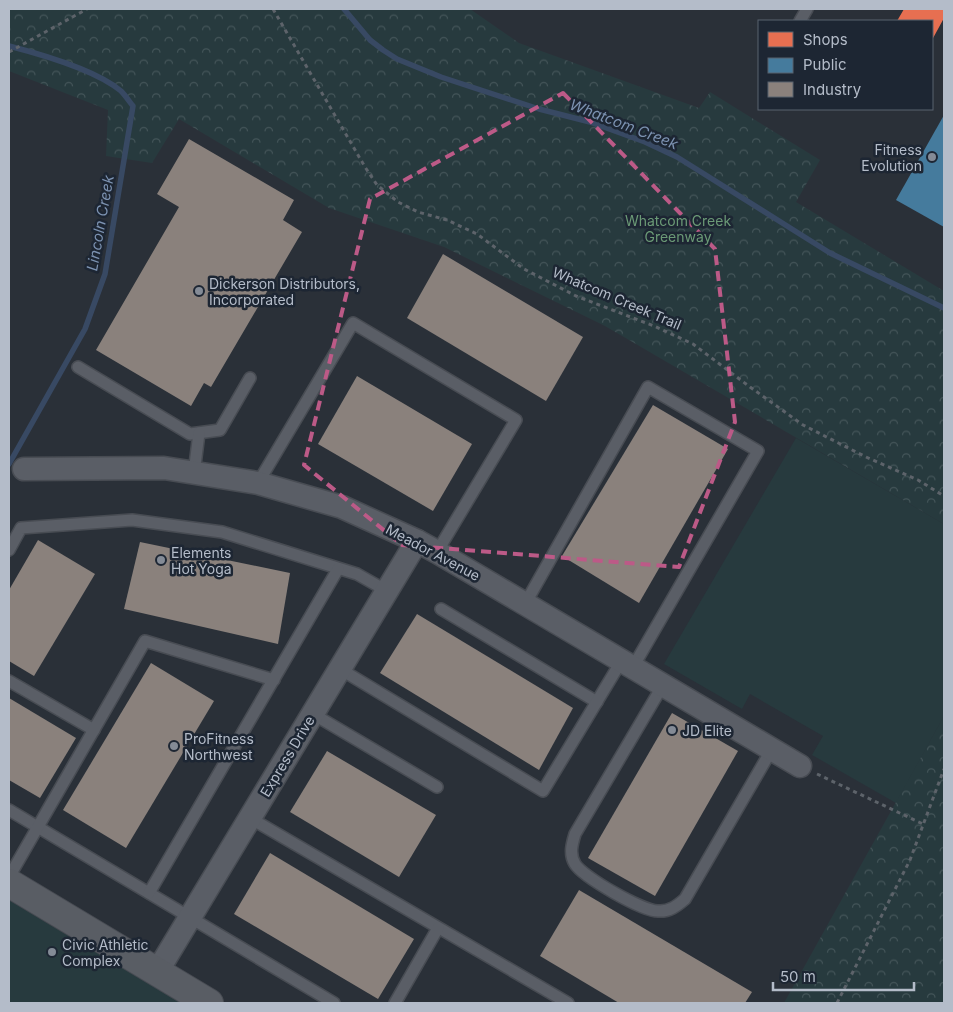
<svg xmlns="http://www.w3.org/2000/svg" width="953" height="1012" font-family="Inter,sans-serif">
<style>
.green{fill:#273a3e}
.park{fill:url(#park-crowns)}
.shops{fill:#e76f51}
.public{fill:#457b9d}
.industry{fill:#8a817c}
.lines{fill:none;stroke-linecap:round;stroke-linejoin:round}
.stream{stroke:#384963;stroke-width:5.5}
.lane-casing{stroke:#484c53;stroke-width:14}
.street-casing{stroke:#484c53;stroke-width:25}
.secondary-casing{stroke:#484c53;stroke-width:30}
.path{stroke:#5d636a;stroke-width:3;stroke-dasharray:4 4;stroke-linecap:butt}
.lane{stroke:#5a5e66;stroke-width:11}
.street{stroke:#5a5e66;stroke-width:22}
.secondary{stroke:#595d64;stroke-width:28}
.marked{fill:none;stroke:#bc5a87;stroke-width:4;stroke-dasharray:10 6;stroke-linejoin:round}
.poi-dot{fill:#848b96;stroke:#1d2633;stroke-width:2}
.labels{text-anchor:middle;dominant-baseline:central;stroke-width:5;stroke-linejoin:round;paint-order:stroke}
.poi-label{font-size:14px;fill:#b4bcc9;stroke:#1d2633;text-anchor:start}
.park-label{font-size:14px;fill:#6b9a76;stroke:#1d2633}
.street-label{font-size:14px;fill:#b4bcc9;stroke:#1d2633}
.water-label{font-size:15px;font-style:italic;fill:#7c92b1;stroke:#1d2633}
</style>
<defs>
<pattern id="park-crowns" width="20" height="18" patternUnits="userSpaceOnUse" patternTransform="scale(1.25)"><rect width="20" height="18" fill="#273a3e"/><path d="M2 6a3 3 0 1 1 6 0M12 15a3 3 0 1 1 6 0" fill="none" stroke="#445559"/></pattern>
</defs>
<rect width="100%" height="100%" fill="#2a3038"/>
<g class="green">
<path d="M796,438l148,86v192l-48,87 -84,-48 11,-19 -73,-42 -8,15 -78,-45z"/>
<path d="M9,900l172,103h-172z"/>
</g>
<g class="park">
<path d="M9,9h461l49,34 180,65 11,-16 110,68 -24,42 148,89v233l-339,-198 -161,-79 -115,-39 -150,-89 -27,44 -46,-7 2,-46 -99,-39z"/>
<path d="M944,716v287h-160z"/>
</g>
<path class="shops" d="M904,9h40v9l-12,22v-19h-35z"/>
<path class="public" d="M944,115v112l-48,-27z"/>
<g class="industry">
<path d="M189,139l105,61 -11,20 19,12 -91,155 -7,-4 -13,23 -95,-56 83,-143 -22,-13z"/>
<path d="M443,254l140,83 -37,64 -139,-83z"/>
<path d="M357,376l115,68 -39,67 -115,-67z"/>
<path d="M653,405l75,44 -89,154 -77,-47z"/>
<path d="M38,540l57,34 -61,102 -25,-15v-71z"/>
<path d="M140,542l150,31 -12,71 -154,-35z"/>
<path d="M417,614l156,94 -34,62 -159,-97z"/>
<path d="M151,663l63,38 -88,147 -63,-38z"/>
<path d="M9,698l67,40 -36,60 -31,-18z"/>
<path d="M672,713l66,38 -83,145 -67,-38z"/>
<path d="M327,751l109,64 -37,62 -109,-65z"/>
<path d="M270,853l144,86 -36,60 -144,-85z"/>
<path d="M579,890l173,102 -7,11h-126l-79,-47z"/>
</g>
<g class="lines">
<g class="stream">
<path d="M344,9l26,31 13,10 14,9 44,18 98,32 51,13 55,20 32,15 153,96 114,55"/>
<path d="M9,46c31,8 87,24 112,45 4,4 8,10 12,15l-28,168 -20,55 -76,135"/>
</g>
<defs>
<g id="lane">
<path d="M800,21l7,-12"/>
<path d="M78,367l112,67 30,-4 30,-52"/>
<path d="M194,473l5,-40"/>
<path d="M258,483l95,-160 163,97 -79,132"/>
<path d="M9,550l12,-22 111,-8 90,12 135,42 30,17"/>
<path d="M525,604l123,-217 110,64 -125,216"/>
<path d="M441,609l156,93"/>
<path d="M340,669l203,122 79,-131"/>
<path d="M9,681l85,49"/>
<path d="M663,685l-88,149c-3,10 -6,20 0,30 8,13 67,47 83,47 11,1 19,-5 27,-12l87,-150"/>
<path d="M313,714l124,73"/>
<path d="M9,810l325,193"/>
<path d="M250,818l318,185"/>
<path d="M9,877l136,-236 129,39"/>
<path d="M149,893l189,-324"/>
<path d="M395,1003l43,-75"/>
</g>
<g id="street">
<path d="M24,469l140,-1 94,15 84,24 75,34 20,11 363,214"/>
<path d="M157,972l260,-431"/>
</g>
<path id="secondary" d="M9,883l200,120"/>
</defs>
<use href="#lane" class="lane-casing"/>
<use href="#street" class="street-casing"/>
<use href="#secondary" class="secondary-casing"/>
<g class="path">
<path d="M273,9l92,158 12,18 21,17 20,10 29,8 30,14 47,35 52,27 78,30 39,18 57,43 53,38 63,32 52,23 26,16"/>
<path d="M9,52l78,-43"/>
<path d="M817,774l106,50"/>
<path d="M837,1003l73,-143 34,-91"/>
</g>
<use href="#lane" class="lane"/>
<use href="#street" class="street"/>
<use href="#secondary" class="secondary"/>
</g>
<path class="marked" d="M563,93l152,156 20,173 -56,145 -277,-22 -98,-80 66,-266z"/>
<g class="poi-dot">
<circle cx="932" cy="157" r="5"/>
<circle cx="199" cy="291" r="5"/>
<circle cx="161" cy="560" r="5"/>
<circle cx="672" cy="730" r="5"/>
<circle cx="174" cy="746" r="5"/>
<circle cx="52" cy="952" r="5"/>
</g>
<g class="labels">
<g class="poi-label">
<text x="922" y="149" text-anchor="end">Fitness<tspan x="922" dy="16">Evolution</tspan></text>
<text x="209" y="283">Dickerson Distributors,<tspan x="209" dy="16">Incorporated</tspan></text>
<text x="171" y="552">Elements<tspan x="171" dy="16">Hot Yoga</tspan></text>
<text x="682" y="730">JD Elite</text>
<text x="184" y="738">ProFitness<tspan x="184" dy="16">Northwest</tspan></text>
<text x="62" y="944">Civic Athletic<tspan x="62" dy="16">Complex</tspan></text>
</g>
<g class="park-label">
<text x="678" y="220">Whatcom Creek<tspan x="678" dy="16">Greenway</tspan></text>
</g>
<g class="street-label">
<text transform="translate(617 298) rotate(23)">Whatcom Creek Trail</text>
<text transform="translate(433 552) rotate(28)">Meador Avenue</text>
<text transform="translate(287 756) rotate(-59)">Express Drive</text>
</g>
<g class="water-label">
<text transform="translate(624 124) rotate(21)">Whatcom Creek</text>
<text transform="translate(100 223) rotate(-80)">Lincoln Creek</text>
</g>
</g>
<rect width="953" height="1012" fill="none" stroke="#b4bcc9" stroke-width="20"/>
<rect x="758" y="20" width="175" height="90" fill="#1d2633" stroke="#59626f"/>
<rect x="768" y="32" width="25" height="15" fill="#e76f51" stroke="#59626f"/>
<text x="803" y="45" font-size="15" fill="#b4bcc9">Shops</text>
<rect x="768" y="58" width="25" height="15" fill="#457b9d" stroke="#59626f"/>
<text x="803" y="70" font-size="15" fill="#b4bcc9">Public</text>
<rect x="768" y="82" width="25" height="15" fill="#8a817c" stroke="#59626f"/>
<text x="803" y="95" font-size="15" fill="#b4bcc9">Industry</text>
<path d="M773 982v8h141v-8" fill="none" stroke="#b4bcc9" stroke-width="2.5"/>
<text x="780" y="982" font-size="15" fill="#b4bcc9" stroke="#1d2633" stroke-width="4" paint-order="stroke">50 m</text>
</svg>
